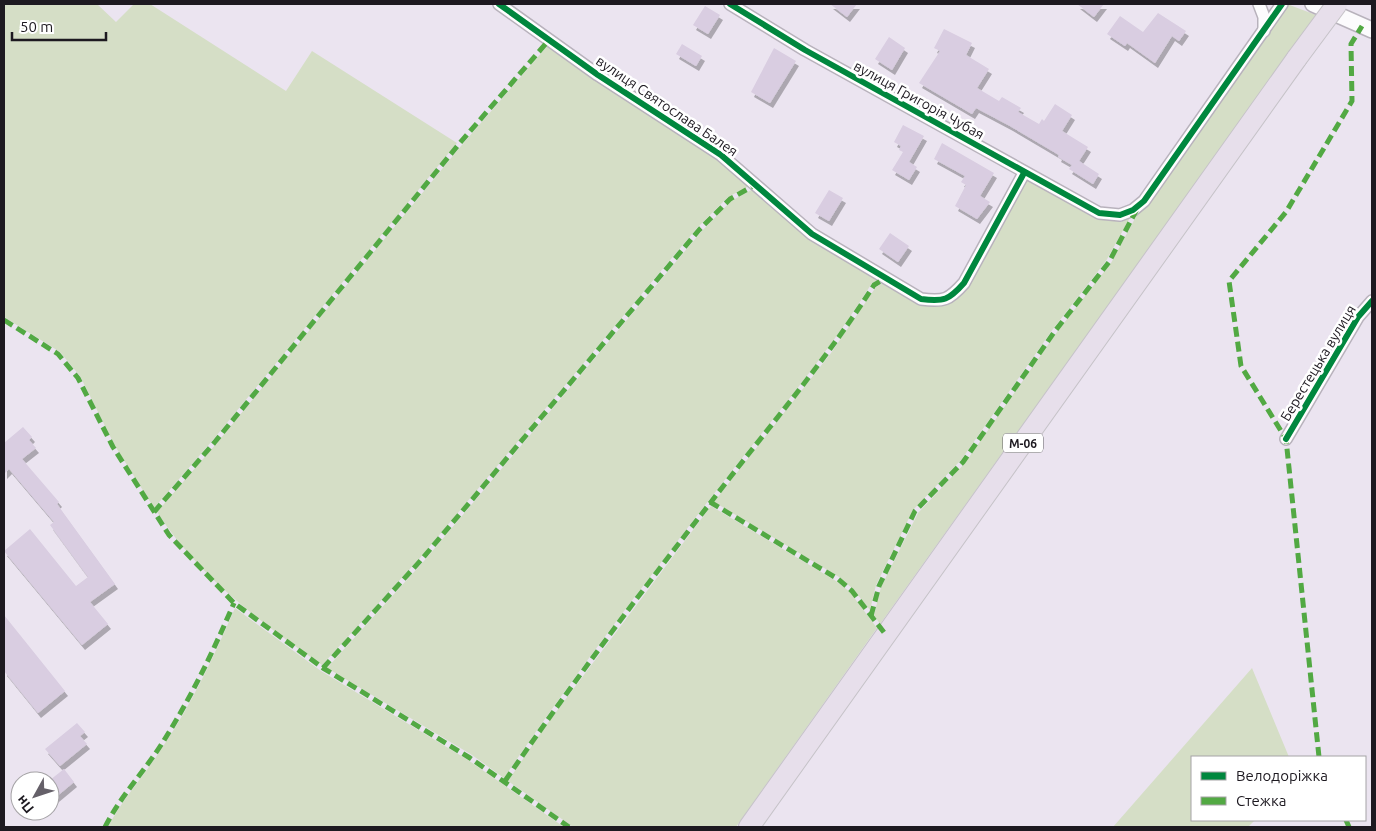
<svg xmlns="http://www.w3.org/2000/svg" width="1376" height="831" font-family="Ubuntu,sans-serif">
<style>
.green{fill:#d5dec6}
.building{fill:#d9cde1;filter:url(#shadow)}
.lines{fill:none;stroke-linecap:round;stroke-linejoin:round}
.street-casing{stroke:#b8b2bc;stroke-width:14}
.secondary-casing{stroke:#b8b2bc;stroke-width:18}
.highway-casing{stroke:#c6c3c8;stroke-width:22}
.street{stroke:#fcfbfd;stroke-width:11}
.secondary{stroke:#fcfbfd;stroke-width:15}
.highway{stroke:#e7dfeb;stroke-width:20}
.highway-bridge-casing{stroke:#c6c3c8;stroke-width:22;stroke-linecap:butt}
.highway-bridge{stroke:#e7dfeb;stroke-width:20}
.quiet{stroke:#52a943;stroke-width:5;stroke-dasharray:10 5;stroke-linecap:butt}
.cycleway-casing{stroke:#fff;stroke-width:9}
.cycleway{stroke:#00873e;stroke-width:6}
.labels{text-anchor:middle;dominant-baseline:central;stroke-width:5;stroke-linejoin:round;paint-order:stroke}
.shield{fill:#fff;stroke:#615e63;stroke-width:1}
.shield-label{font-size:12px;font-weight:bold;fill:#1d1920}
.street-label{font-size:14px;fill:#1d1920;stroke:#fff}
</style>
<defs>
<filter id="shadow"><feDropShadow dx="3" dy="5" stdDeviation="0" flood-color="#0004"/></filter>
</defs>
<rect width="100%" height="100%" fill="#ebe4f0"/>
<g class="green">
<path d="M4,4h93l19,18 18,-18h16l136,87 26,-40 145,92 -245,298 -58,67 -39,-62 -35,-70 -20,-24 -56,-35z"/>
<path d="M1287,4l29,11 -436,609 -6,-9 7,-28 37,-74 47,-50 92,-131 54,-69 28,-52z"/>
<path d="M550,43l170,114 31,28 -23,12 -31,31 -277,330 -98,107c-62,-43 -123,-88 -165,-153l59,-68 245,-298z"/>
<path d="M1025,178l72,39 34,-1 -25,45 -53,68 -92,131 -48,50 -37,75 -6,25 -17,-21 -14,-12 -125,-75 117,-149 45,-66 10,-6 34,21 34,-4z"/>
<path d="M755,188l126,90 -9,5c-48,77 -108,146 -163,217 -70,91 -141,183 -205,278l-32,-23 -145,-87 97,-107 277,-329 30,-31z"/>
<path d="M711,506l125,75 14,11 27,36 -141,199h-163l-65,-46 36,-53z"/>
<path d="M235,608l86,63 147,89 96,67h-456c15,-29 37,-52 54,-79 30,-44 52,-92 73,-140z"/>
<path d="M1252,668l37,89h-97v63h63l-7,7h-135z"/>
</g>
<g class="building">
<path d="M830,4h27l-10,13z"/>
<path d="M1077,4h27l-10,13z"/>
<path d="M705,6l15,9 -12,19 -15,-9z"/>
<path d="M1158,13l28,18 -7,10 -7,-5 -17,27 -28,-20 -2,3 -18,-12 13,-18 23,16z"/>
<path d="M944,29l28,14 -6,12 23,14 -12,19 22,13 3,-4 19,11 -3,4 21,12 3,-5 2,2 11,-17 17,11 -10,16 26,16 -9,14 20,13 -6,10 -24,-15 3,-4 -14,-8 1,-2 -49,-29 -34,-18 -4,6 -53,-31 21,-32 -6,-3z"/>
<path d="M889,37l16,11 -13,22 -17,-11z"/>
<path d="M682,44l20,12 -6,10 -20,-12z"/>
<path d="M774,48l22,13 -26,42 -19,-11z"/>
<path d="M903,125l21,11 -15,26 8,5 -8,13 -17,-10 11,-18 -4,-2 2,-4 -7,-4z"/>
<path d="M942,143l52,30 -14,23 10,6 -13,17 -22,-13 11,-21 -5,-3 4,-6 -31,-17z"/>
<path d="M829,190l14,8 -14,23 -14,-8z"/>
<path d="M890,233l19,13 -11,16 -19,-13z"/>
<path d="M23,427l9,10 -3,3 7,8 -14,11 37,43 -2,2 58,80 -25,18 18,22 -26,21 -78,-94 26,-22 46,57 12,-9 -38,-52 4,-3 -45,-53 -5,5v-31z"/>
<path d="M4,615l61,76 -27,22 -34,-42z"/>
<path d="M77,723l8,9 -5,4 7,8 -27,22 -15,-17z"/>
<path d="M64,769l10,13 -24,20v-22z"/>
</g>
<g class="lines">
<defs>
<g id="street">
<path d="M499,4l99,71 123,80 91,79 109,65c23,3 28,1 43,-16l60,-110"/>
<path d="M730,4l75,46 294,163 21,2 13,-5 11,-9 138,-197"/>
<path d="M1259,4l5,13v14"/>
<path d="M1286,439l72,-122 14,-16"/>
</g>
<path id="secondary" d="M1313,4l59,26"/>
<path id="highway" d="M749,827l548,-769"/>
</defs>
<use href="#street" class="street-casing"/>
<use href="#secondary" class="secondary-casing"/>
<use href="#highway" class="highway-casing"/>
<use href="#street" class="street"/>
<use href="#secondary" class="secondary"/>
<use href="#highway" class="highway"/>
<defs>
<path id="highway-bridge" d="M1297,58l40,-54"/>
</defs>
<use href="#highway-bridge" class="highway-bridge-casing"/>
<use href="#highway-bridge" class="highway-bridge"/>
<g class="quiet">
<path d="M4,320l54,34 20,24 35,69 56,88 65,68 89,65 147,90 99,69"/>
<path d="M710,502l128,77 14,12 34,44"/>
<path d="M154,512l60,-69 245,-299 90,-104"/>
<path d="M871,616l8,-30 36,-75 48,-49 92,-131 54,-69 28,-53"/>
<path d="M323,668l99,-109 277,-329 31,-31 25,-14"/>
<path d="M1319,757l-33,-318 -45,-73 -12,-85 57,-69 66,-111 -1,-57 11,-18"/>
<path d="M505,781c65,-95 135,-188 206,-279 55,-72 115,-141 163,-217l12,-7"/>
<path d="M1346,820l3,7"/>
<path d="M105,827c15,-30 38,-54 56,-82 30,-47 51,-91 73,-142"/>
</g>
<defs>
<g id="cycleway">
<path d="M499,4l99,71 123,80 91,79 109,65c23,3 28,1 43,-16l60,-110"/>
<path d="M730,4l75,46 294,163 21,2 13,-5 11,-9 138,-197"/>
<path d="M1286,439l72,-122 14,-16"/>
</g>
</defs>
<use href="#cycleway" class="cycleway-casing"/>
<use href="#cycleway" class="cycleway"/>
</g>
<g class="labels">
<rect class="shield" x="1003" y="433.5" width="40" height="19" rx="4"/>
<g class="shield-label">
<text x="1023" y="443">М-06</text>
</g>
<g class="street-label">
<text transform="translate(919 100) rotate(29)">вулиця Григорія Чубая</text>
<text transform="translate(667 106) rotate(34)">вулиця Святослава Балея</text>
<text transform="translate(1318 363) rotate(-59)">Берестецька вулиця</text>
</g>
</g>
<rect width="1376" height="831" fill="none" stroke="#1d1920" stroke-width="10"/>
<rect x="1191" y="756" width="175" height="65" fill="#ffffff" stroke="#a5a3a6"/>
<rect x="1201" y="772" width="25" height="8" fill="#00873e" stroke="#a5a3a6"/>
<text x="1236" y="781" font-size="15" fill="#1d1920">Велодоріжка</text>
<rect x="1201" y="797" width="25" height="8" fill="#52a943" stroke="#a5a3a6"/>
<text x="1236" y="806" font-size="15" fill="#1d1920">Стежка</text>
<g transform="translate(35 796) rotate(230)"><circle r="24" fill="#ffffff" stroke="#a5a3a6"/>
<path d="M0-4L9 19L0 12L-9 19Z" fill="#656069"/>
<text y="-8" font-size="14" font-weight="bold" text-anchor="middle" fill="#1d1920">Пн</text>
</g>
<path d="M12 32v8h94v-8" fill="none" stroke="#1d1920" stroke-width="2.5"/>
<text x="20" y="32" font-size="15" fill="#1d1920" stroke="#ffffff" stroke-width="4" paint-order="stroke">50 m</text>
</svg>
